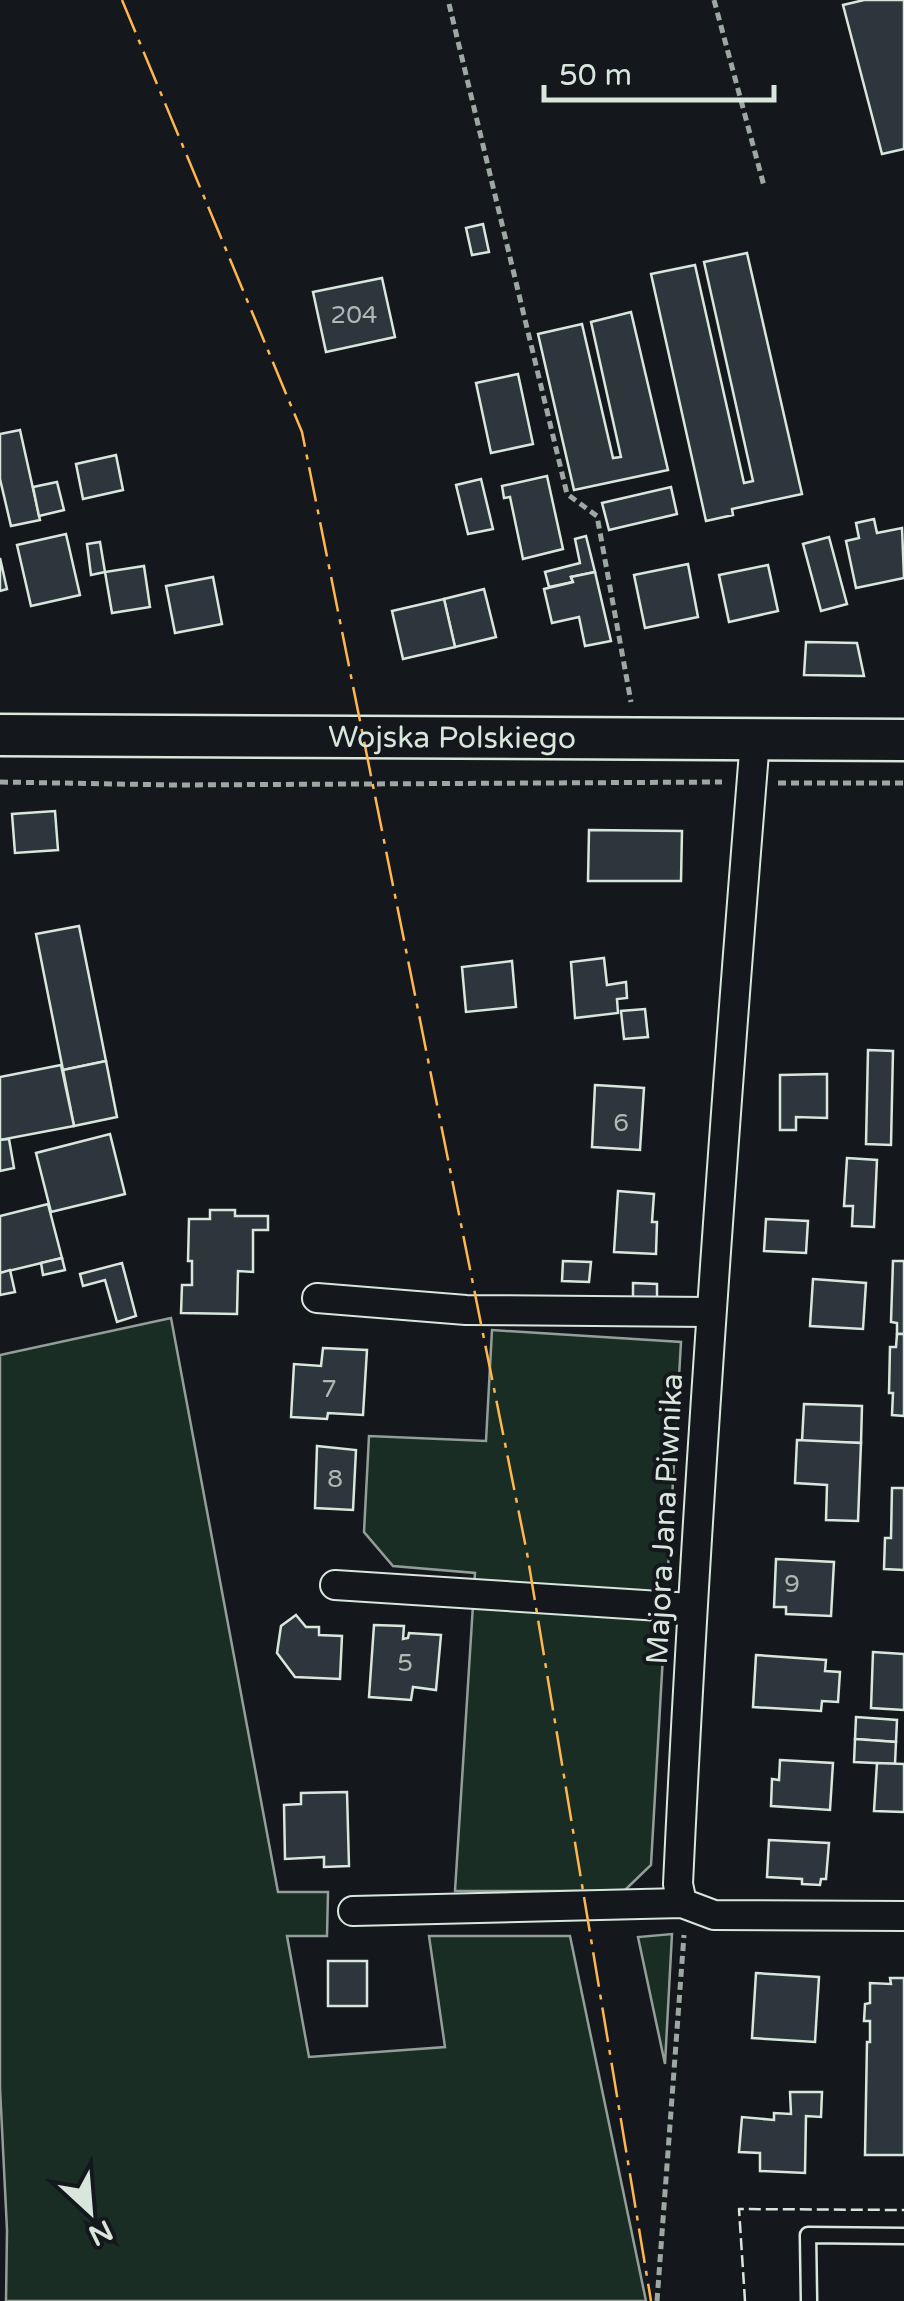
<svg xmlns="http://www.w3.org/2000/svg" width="904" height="2301" font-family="'Varela Round',sans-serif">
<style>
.green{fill:#1a2d24;stroke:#939e99;stroke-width:2.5}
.building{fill:#2c363c;stroke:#d8e6dc;stroke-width:2.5}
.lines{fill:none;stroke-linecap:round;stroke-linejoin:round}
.lane-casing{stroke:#d8e6dc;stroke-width:19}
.street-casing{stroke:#d8e6dc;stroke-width:32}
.secondary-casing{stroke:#d8e6dc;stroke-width:45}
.path{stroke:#9da8a2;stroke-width:5;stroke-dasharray:8 5;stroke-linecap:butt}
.lane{stroke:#14181c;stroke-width:14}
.street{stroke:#14181c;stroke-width:28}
.secondary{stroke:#14181c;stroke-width:40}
.fence{stroke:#d8e6dc;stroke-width:2.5;stroke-dasharray:12 5;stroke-linecap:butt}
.power{stroke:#ffb74d;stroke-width:2.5;stroke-dasharray:35 8 5 8;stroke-linecap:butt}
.labels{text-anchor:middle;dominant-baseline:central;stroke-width:8;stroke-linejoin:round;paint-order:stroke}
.number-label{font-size:25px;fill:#adbab4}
.street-label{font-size:30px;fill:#d8e6dc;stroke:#14181c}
</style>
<rect width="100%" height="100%" fill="#14181c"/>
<g class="green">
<path d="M171,1318l107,574h50l-1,44h-40l22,121 136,-10 -16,-111h141l76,365h-640l1,-71 -7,-142v-733z"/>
<path d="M492,1330l189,12 -30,523 -27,26h-169l20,-318 -82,-7 -29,-34 5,-96 117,5z"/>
<path d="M672,1934l-7,130 -27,-127z"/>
</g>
<g class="building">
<path d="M864,0h40v149l-22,5 -39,-149z"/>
<path d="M483,224l6,28 -17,3 -6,-27z"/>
<path d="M747,253l55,241 -70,15 1,6 -27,6 -55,-247 44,-9 49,218 9,-2 -49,-219z"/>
<path d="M382,278l13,59 -69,15 -13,-60z"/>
<path d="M631,312l37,158 -94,20 -36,-156 44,-10 31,134 8,-1 -30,-135z"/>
<path d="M518,374l15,70 -42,9 -15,-70z"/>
<path d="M20,430l20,90 -29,6 -11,-47v-45z"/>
<path d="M116,455l7,35 -40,9 -7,-35z"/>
<path d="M547,476l16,73 -40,10 -13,-62 -6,1 -2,-12z"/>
<path d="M481,479l12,50 -25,5 -12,-49z"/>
<path d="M57,482l7,28 -25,6 -6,-29z"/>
<path d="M671,487l6,27 -68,16 -7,-27z"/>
<path d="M874,519l3,14 25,-5 2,50 -48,10 -10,-47 13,-3 -3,-15z"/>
<path d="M66,534l14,61 -49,11 -14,-61z"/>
<path d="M586,536l9,36 -24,5 2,5 -24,5 -4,-15 35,-9 -5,-24z"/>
<path d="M829,537l18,67 -26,7 -18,-67z"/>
<path d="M100,542l5,30 -14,3 -4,-31z"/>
<path d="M0,558l7,31 -7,2z"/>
<path d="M688,564l10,53 -53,11 -11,-53z"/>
<path d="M768,565l10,46 -49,11 -10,-47z"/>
<path d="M144,566l6,41 -38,6 -7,-41z"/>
<path d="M595,572l16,69 -26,5 -6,-29 -27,6 -8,-34 29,-7 -2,-5z"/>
<path d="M213,577l9,47 -47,9 -9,-47z"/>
<path d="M484,589l12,48 -41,10 -11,-48z"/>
<path d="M444,599l11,48 -52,12 -11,-48z"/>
<path d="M806,642l51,1 7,33 -60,-1z"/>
<path d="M55,811l3,39 -43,3 -3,-39z"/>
<path d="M589,830l93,1 -1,50h-93z"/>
<path d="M79,926l27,135 -43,9 -27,-136z"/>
<path d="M604,958l3,27 19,-3 1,16 -10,1 1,14 -43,5 -4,-56z"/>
<path d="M512,961l4,46 -50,5 -4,-45z"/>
<path d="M645,1009l3,28 -24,2 -3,-28z"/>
<path d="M868,1050l25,1 -2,94 -25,-1z"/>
<path d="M106,1061l11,56 -43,9 -11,-56z"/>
<path d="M61,1065l13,61 -74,14v-63z"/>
<path d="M827,1074v44l-31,-1v13h-16v-55z"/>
<path d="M595,1085l49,3 -4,62 -48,-3z"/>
<path d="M110,1134l15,60 -74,18 -15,-59z"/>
<path d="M9,1139l5,29 -14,3v-31z"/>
<path d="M847,1158l30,2 -3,67 -22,-1 1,-20h-9z"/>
<path d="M618,1191l36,3 -2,28h5l-1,32 -42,-2z"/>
<path d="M48,1204l14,54 -62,15v-57z"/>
<path d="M210,1210h25v6h33v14h-15v42l-15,-1 -1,43 -56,-1 1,-28h10v-24h-4l1,-42h21z"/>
<path d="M766,1219l42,2 -2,32 -42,-2z"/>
<path d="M62,1258l3,12 -22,5 -2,-12z"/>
<path d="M563,1261l28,1 -2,20 -27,-1z"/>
<path d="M893,1261h11v73h-7v-11l-6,-1z"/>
<path d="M122,1263l14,53 -19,6 -12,-42 -22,6 -3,-12z"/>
<path d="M10,1270l5,22 -15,3v-22z"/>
<path d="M813,1279l53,4 -3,46 -53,-3z"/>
<path d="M633,1283l24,1v16h-24z"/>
<path d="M897,1334h7v82l-12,-1 1,-22h-4l1,-46h6z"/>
<path d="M323,1348l44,2 -4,65 -35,-2 -1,6 -36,-2 3,-53 27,2z"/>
<path d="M804,1404l58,2 -1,37 -59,-2z"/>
<path d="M797,1440l64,3 -3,78 -32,-1 1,-35 -32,-2z"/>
<path d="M317,1446l39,4 -3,60 -38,-2z"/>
<path d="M892,1488h12v82l-20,-1 1,-31h6z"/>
<path d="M776,1559l58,3 -3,54 -45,-2v-7h-12z"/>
<path d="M296,1615l10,12h13v8l23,1 -2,43 -45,-2 -18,-24 4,-27z"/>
<path d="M374,1625l30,1 -1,13 5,-1 1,-5 32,2 -5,55 -23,-3 -2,13 -42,-3z"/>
<path d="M873,1652l31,2v56l-33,-2z"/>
<path d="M756,1655l70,5 -1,11 15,1 -2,30 -16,-1 -1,10 -68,-4z"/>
<path d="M856,1717l41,3 -1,22 -41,-3z"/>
<path d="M855,1739l41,3 -1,22 -41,-2z"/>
<path d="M780,1760l53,3 -3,47 -59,-4 1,-27 7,1z"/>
<path d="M877,1763l27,1v48l-30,-1z"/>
<path d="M347,1792l2,74 -25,1v-10l-39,2 -1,-54 17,-1v-11z"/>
<path d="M769,1840l60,3 -3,36h-5l-1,6 -18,-1v-5l-35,-2z"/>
<rect x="328" y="1961" width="39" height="45"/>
<path d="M756,1973l63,4 -4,65 -63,-4z"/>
<path d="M890,1978h14v177h-39l2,-113h3v-21h-6l1,-17 5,-1v-20l21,1z"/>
<path d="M790,2092h32l-1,25 -15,-1 -1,57 -45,-2v-18l-21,-1 3,-35 32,3v-7l17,1z"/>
</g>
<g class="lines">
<defs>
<path id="lane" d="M809,2301l-1,-66 96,1"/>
<g id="street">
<path d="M317,1298l149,12 243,2"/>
<path d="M335,1585l356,23"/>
<path d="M682,1903l-4,-19c18,-382 46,-763 77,-1144"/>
<path d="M353,1911l329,-8 32,12 190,1"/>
</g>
<g id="secondary">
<path id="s1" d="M0,735l904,5"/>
</g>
</defs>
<use href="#lane" class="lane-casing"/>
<use href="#street" class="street-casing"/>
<use href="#secondary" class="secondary-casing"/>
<g class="path">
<path d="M714,0l50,186"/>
<path d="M449,4l118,490 30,22 34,186"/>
<path d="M0,782l176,3 546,-3"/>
<path d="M778,783h126"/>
<path d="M657,2301l27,-366"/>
</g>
<use href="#lane" class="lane"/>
<use href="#street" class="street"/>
<use href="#secondary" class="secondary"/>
<path class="fence" d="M745,2301l-6,-92 165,1"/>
<path class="power" d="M122,0l180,432 225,1121 124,748"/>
</g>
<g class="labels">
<g class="number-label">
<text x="354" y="315">204</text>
<text x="621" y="1123">6</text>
<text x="329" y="1389">7</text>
<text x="335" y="1479">8</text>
<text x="792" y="1584">9</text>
<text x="405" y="1663">5</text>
</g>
<g class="street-label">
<text stroke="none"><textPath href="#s1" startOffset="452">Wojska Polskiego</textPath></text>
<text transform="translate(665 1519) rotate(-87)">Majora Jana Piwnika</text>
</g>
</g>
<g transform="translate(90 2211) rotate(154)" stroke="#14181c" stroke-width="8" paint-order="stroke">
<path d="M0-8L18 38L0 25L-18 38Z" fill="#d8e6dc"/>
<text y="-15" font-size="28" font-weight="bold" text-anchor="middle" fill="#d8e6dc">N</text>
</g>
<path d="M544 85v15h230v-15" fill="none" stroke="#d8e6dc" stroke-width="5"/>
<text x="559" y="85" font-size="30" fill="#d8e6dc" stroke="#14181c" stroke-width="8" paint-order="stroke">50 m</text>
</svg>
